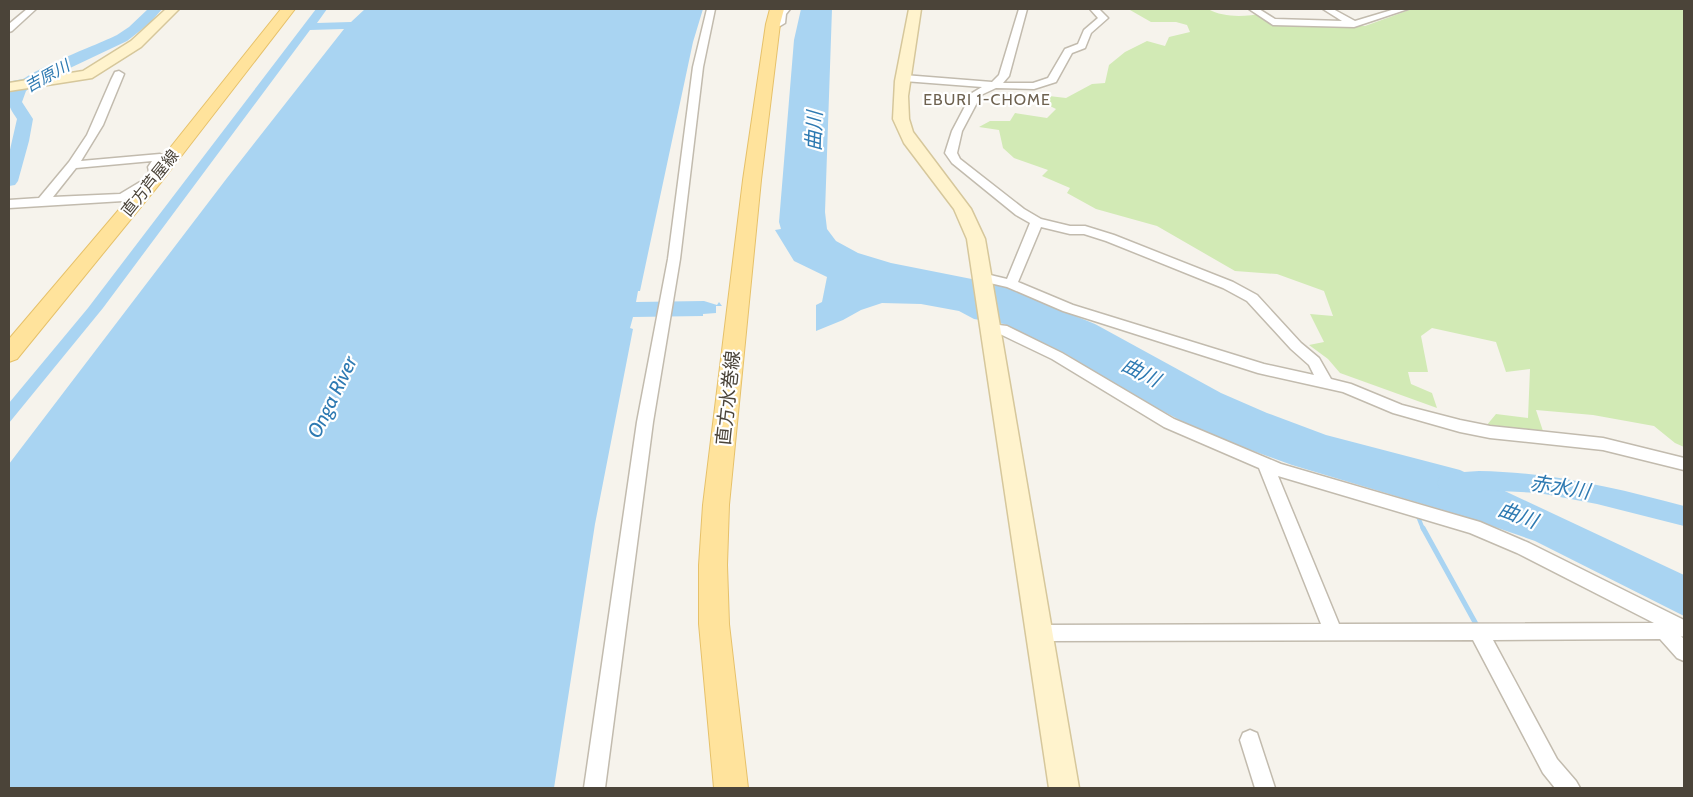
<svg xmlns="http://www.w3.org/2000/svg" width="1693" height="797" font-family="Cabin,'Noto Sans JP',sans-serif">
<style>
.green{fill:#d2eab5}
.water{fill:#a9d4f2}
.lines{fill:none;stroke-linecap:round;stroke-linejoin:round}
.stream-far2{stroke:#a9d4f2;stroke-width:2.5}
.stream-far1{stroke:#a9d4f2;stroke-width:4}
.stream{stroke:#a9d4f2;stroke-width:5}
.river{fill:#a9d4f2;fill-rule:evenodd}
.street-casing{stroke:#c2bbae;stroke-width:3}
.secondary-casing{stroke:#d6c79b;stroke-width:3}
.primary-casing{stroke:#e6c16a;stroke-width:2}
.street{fill:#fff;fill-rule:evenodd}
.secondary{fill:#fff3cd;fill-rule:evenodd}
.primary{fill:#ffe39c;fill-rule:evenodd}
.labels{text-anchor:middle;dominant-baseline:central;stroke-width:4.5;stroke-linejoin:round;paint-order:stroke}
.far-water-label{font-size:16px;font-style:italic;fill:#2e7ab2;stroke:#fff}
.far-neighbourhood-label{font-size:16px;letter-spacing:1px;fill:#6e6250;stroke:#fff}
.far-street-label{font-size:16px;fill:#4b4439;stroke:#fff}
.street-label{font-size:19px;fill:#4b4439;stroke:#fff}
.water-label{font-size:20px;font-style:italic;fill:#2e7ab2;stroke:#fff}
</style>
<rect width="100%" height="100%" fill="#f6f3ec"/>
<path class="green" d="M1135,9h73c16,9 38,8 55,4l19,11 83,2 47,-17h272v438l-9,-4 -21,-17 -61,-11 -57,-5 8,24 -58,-8 10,-12 32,4 2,-49 -24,3 -10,-30 -64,-14 -11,8 7,36h-20l3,12 21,9 5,15 -97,-35 -12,-14 -19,-14 15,-3 -14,-28 23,2 -9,-25 -47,-17 -42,-3 -78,-45 -61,-17 -29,-16 3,-5 -28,-12 6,-6 -34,-12 -11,-10 -4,-18 -20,-3 11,-6h20l5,-8 32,5 9,-9 -8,-4 1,-9 17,2 26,-14 13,-1 4,-18 16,-13 22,-11 18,5 4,-9 21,-5 -3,-7 -11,-3h-25l-21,-12z"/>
<g class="water">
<path d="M316,9h11l-10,14 34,-1 14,-13h338l-10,33 -53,249h-2l-2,11 68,-1 13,4 2,-3 3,4h-6v7l-13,1v2l-70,1 -3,11 3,1 -38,195 -41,264h-545v-324l218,-286 117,-149 -34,1 -207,278 -94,115v-20l79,-95z"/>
<path d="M801,9h31l-7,203 2,17 9,12 22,12 33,10 116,23 17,9 71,29 126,69 46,20 59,22 134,35 224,105v41l-149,-75 -66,-23 -177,-53 -86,-31 -70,-37 -70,-43 -62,-30 -30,-5 -15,-8 -38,-7 -39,-1 -21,7 -18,10 -27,11v-26l6,-3 5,-25 -33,-16 -19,-31 6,-1 -2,-7 15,-182z"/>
</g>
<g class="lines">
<path class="stream-far2" d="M9,83l30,-6"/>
<path class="stream-far1" d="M1417,514l6,15"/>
<path class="stream" d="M1423,528l53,96"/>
<g class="river">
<path d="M148,9h14l-12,14 -23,18 -95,45 -6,5 -4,11 11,17 -4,22 -11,40 -3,4 -6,1v-32l8,-35c-5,-8 -11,-15 -8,-25 5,-20 87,-48 108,-59l12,-8z"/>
<path d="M1479,471c71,1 137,17 205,35v20l-87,-22 -58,-11 -60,-3 -30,3 -9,-3 -3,-7 3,-7 9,-3z"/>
</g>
<defs>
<g id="street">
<path d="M27,9h9l-24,22 -3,1v-8z"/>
<path d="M707,9h8l-12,58 -23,192 -27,163 -48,366h-21l53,-366 31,-163 25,-192z"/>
<path d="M782,9h8l-4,5 -1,9 -5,3h-10l-2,-2 8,-3z"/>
<path d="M1019,9h8l-18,67 -6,7h30l15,-5 17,-29 13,-5 6,-14 14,-12 -8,-9h9l9,9 -17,15 -6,15 -13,5 -16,29 -22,7 -38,-1 -15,7 -19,36 -5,22 3,6 64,50 17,10 29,7h15l29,9 119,47 24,13 44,48 18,15 12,21 20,5 51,21 58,15 30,6 113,12 81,20v12l-81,-20 -113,-12 -30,-6 -67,-19 -50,-21 -85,-19 -195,-62 -56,-24 -30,-7 -2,-3 2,-3 5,-1 25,6 23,-56 -14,-8 -64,-52 -7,-10 7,-22 20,-38 10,-6 -78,-6 -5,-3 5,-3 88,7 7,-7zM1041,227l29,7h14l22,7 117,47 24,13 44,48 18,16 5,10 -50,-11 -191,-59 -55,-23z"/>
<path d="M1249,9h10l16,10 67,2 -19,-12h10l22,12 40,-12h13l-54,18 -81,-2z"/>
<path d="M119,71l5,3 -21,51 -22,36 79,-7 6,3 -6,10 2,10 -2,2 -37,22 -114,7v-8l30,-2 30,-36 18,-27 24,-55 4,-8zM152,161l-4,6 2,9 -30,18 -67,3 23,-29z"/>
<path d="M991,324l16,2 55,27 112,66 107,45 199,58 49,21 155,77v17l-3,-1 3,3v22l-7,-3 -17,-19 -167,1 64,119 19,22 4,7h-25l-12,-15 -70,-133 -432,1 -7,-2 -2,-6 2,-6 7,-2 280,-1 -62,-156 -95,-41 -112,-68 -52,-25 -14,-2 -2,-3 2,-3zM1278,476l192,57 47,20 137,70 -315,1z"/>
<path d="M1250,730l7,3 18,55h-20l-15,-48 3,-7z"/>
</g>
<g id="secondary">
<path d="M166,9h13l-38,38 -49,31 -83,13v-8l74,-12 48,-30z"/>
<path d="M909,9h12l-13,87 1,23 4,13 58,77 14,30 94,549h-30l-82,-549 -13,-30 -50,-66 -11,-24 2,-38z"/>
</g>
<g id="primary">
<path d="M281,9h14l-133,172 -145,178 -8,3v-23l141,-166z"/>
<path d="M770,9h14l-4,15 -19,156 -32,325 -2,60 2,59 19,164h-34l-15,-164v-59l4,-60 40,-325 23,-156z"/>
</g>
</defs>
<use href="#street" class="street-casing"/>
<use href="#secondary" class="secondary-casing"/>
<use href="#primary" class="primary-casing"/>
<use href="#street" class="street"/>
<use href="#secondary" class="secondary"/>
<use href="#primary" class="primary"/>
</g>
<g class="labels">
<g class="far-water-label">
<text transform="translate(47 76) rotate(-29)">吉原川</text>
</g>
<g class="far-neighbourhood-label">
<text x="987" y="99">EBURI 1-CHOME</text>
</g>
<g class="far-street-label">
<text transform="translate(150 183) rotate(-51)">直方芦屋線</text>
</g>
<g class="street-label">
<text transform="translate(728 398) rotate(-84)">直方水巻線</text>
</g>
<g class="water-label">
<text transform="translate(814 131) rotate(-88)">曲川</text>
<text transform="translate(1141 372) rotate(27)">曲川</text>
<text transform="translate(332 397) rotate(-64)">Onga River</text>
<text transform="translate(1560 487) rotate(9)">赤水川</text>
<text transform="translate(1518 515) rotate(20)">曲川</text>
</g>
</g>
<rect width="1693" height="797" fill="none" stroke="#4b4439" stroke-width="20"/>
</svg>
